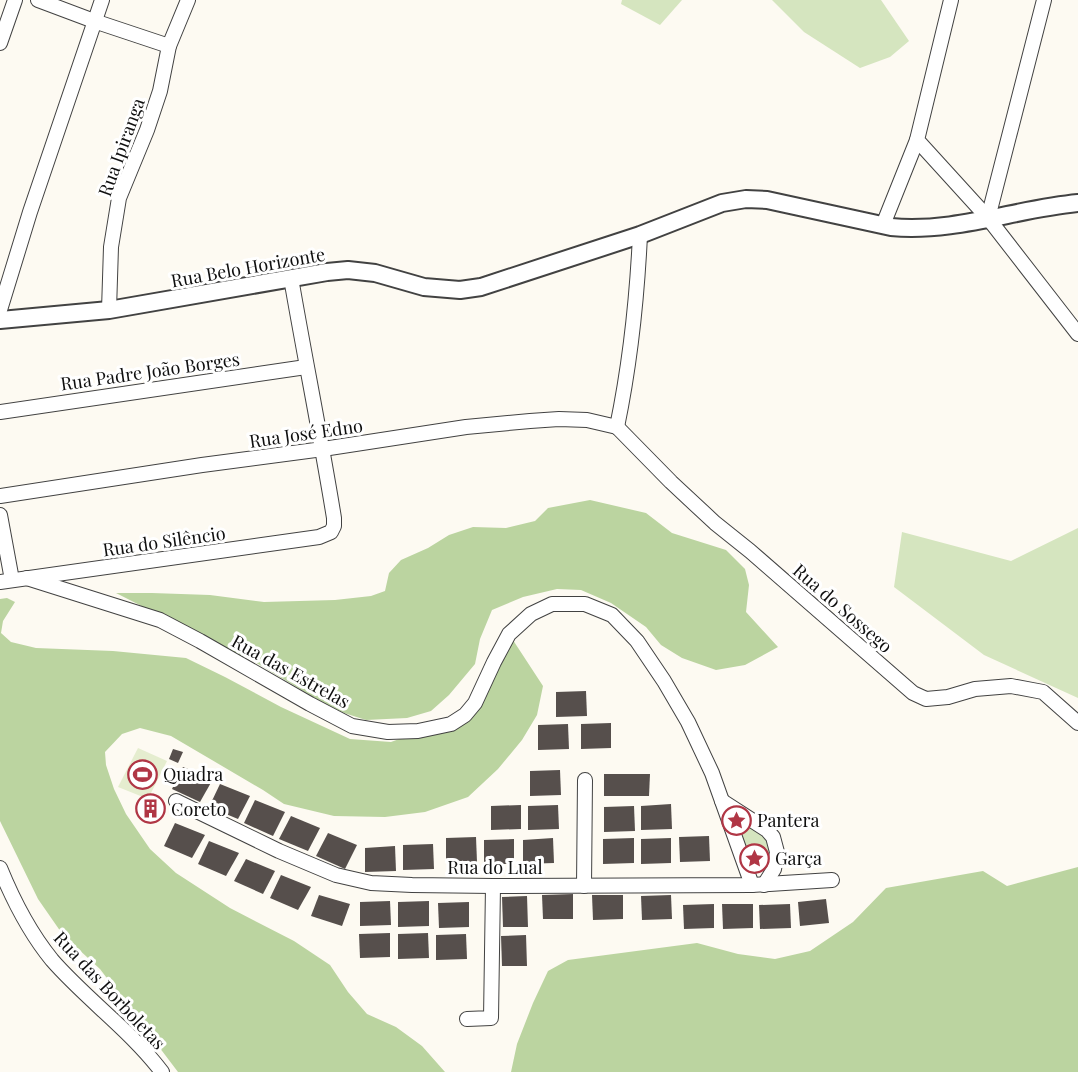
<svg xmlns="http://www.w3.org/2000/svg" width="1078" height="1072" font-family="'Playfair Display',serif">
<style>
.green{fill:#d5e5bf}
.forest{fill:#bbd4a0}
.pitch{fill:#e5edcf}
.building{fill:#564f4c}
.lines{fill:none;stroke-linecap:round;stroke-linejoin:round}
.minor-casing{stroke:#424242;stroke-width:16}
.tertiary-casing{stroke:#424242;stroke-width:20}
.minor{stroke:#fff;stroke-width:14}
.tertiary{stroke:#fff;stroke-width:16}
.labels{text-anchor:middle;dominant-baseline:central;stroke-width:6;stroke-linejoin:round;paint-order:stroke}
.street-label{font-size:18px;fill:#0f0f0f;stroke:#fff}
.poi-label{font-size:18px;fill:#0f0f0f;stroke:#fff;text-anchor:start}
</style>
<rect width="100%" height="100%" fill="#fdfaf2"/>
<g class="green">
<path d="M622,0h60l-22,25 -39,-21z"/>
<path d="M772,0h109l28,41 -19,16 -30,11 -56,-36z"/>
<path d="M1078,528v170l-94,-43 -90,-68 8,-55 109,29z"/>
<path d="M734,816l30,19 6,10v16c-7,5 -12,6 -19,0z"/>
</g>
<g class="forest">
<path d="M590,500l56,13 26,20 54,17 19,19 4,16 -3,27 32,35 -33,18 -29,5 -34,-12 -21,-13 -15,-18 -35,-24 -30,-13 -24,-1 -34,8 -31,13 -12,29 -5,25 -26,31 -18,16 -24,7 -41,2 -22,-7 -24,-12 -70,-42 -26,-11 -108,-55h36l58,2 54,7 71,-2 36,-4 14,-5 4,-18 12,-13 27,-12 21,-13 24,-8 33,1 29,-7 13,-13z"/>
<path d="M7,598l8,4 -12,19 -2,12 10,9 25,6 77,3 73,7 39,19 56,30 69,32 41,3 74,-27 44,-81 34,52 -6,29 -15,25 -24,29 -30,28 -43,15 -40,5 -51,-1 -50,-12 -21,-14 -92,-54 -31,-8 -18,6 -17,18 1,13 8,24 12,25 24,35 26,24 54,35 64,33 36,24 18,27 19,22 29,13 26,19 23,26h-267l-78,-103 -37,-34 -25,-36 -38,-78v-222z"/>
<path d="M1078,867v205h-567l6,-28 16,-41 15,-32 20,-11 129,-17 41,11 37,5 35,-8 43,-29 33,-34 97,-17 24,15z"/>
</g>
<path class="pitch" d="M138,748l29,13 -19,38 -30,-12z"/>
<g class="building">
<path d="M586,691l1,25 -31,1v-25z"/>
<path d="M611,723v25l-30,1v-25z"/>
<path d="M568,724l1,25 -31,1v-25z"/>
<path d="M173,749l10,3 -5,11 -9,-4z"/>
<path d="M183,767l30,12 -13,23 -28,-13z"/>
<path d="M560,770l1,25 -31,1v-25z"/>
<path d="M604,774h46l-1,22h-45z"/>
<path d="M220,784l30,12 -12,23 -29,-12z"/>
<path d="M255,800l30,12 -12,24 -29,-13z"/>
<path d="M147,802l10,4 -5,10 -9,-4z"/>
<path d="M671,804l1,25 -31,1v-24z"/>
<path d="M521,805v24l-30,1v-24z"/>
<path d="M558,805l1,24 -31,1v-24z"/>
<path d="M634,806l1,25 -31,1v-25z"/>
<path d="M291,816l29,12 -12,23 -29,-12z"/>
<path d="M175,823l30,12 -13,23 -28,-12z"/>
<path d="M328,833l29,12 -12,24 -29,-13z"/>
<path d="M709,836l1,25 -30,1 -1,-25z"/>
<path d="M476,837l1,25 -31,1v-25z"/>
<path d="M553,838l1,25 -31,1v-24z"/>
<path d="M634,838v25l-31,1v-25z"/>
<path d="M671,838v25l-30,1v-25z"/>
<path d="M514,839v25h-30v-24z"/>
<path d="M209,841l30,12 -13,23 -28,-12z"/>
<path d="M433,844l1,25 -31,1v-25z"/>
<path d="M395,846l1,25 -31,1v-24z"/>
<path d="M765,847v11h-9l-1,-10z"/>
<path d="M246,859l29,12 -12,23 -29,-13z"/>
<path d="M281,875l30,12 -13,23 -28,-12z"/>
<path d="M573,894v25h-30l-1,-24z"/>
<path d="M319,895l31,9 -8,22 -31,-10z"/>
<path d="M592,895h31v24l-30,1z"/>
<path d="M671,895l1,24 -30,1 -1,-24z"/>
<path d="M527,896l1,31h-25l-1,-30z"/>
<path d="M826,899l3,24 -29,3 -2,-24z"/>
<path d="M390,901l1,24 -31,1v-24z"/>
<path d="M429,901v25l-31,1v-25z"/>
<path d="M469,902v25l-30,1 -1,-25z"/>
<path d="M714,904v24l-30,1 -1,-24z"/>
<path d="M722,904h31v24l-30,1z"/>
<path d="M790,904l1,24 -31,1 -1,-24z"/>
<path d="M390,933v24l-30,1 -1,-24z"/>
<path d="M428,933l1,25 -31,1v-25z"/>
<path d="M466,934l1,25 -31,1v-25z"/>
<path d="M526,935l1,31h-25l-1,-30z"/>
</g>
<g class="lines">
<defs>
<g id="minor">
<path d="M38,0l56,21 75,25"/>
<path d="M951,0l-34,140 71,78 90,116"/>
<path d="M0,43l15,-43"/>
<path d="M988,218l56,-218"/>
<path d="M883,225l34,-85"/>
<path d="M0,310l30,-98 72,-212"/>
<path d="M109,310l2,-63 8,-49 28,-68 13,-39 9,-45 19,-46"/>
<path d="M0,412l306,-45"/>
<path d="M617,427l54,55 44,41 35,28 163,142 13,6 22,-2 27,-8 36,-3 32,6 35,31"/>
<path d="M617,427c13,-63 20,-128 23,-192"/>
<path d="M0,496l202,-31 121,-16 143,-22 64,-6 29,-2 28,1 30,7"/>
<path d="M0,515l12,65"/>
<path d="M27,578l133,42 40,21 110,63 42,22 36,6 30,-1 33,-7 14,-9 10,-12 19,-41 15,-28 22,-20 21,-10h33l27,11 25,26 27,40 24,41 24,51 40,112"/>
<path d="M0,582l319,-45 12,-5 3,-6v-8c-13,-80 -29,-159 -43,-240"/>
<path d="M176,801l103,50 57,24 35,8 41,2 81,1 259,-1 80,-5"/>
<path d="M722,801l45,29 6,7 4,15 -3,17 -10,16"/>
<path d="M0,868c13,32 30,65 52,92 34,39 78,70 110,112"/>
<path d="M584,886l1,-106"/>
<path d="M467,1019l24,-1 2,-132"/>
</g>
<path id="tertiary" d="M0,320l109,-10 218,-38 21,-2 27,3 49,14 36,3 21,-3 159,-52 82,-32 24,-4 21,1 124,27c64,6 124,-18 187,-24"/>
</defs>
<use href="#minor" class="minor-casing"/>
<use href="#tertiary" class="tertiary-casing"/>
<use href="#minor" class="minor"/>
<use href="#tertiary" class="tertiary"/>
</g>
<defs>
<symbol id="stadium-ring" viewBox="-11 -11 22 22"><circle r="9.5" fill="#fff" stroke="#b03645" stroke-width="1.5"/><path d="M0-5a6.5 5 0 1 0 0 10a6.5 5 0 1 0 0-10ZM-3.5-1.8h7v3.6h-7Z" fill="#b03645"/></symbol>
<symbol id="building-ring" viewBox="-11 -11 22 22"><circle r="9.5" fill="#fff" stroke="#b03645" stroke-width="1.5"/><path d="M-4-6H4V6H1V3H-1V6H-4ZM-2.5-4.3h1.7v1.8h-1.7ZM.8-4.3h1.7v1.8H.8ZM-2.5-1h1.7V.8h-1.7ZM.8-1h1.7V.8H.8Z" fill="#b03645"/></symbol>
<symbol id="sight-ring" viewBox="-11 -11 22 22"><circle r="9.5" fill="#fff" stroke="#b03645" stroke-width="1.5"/><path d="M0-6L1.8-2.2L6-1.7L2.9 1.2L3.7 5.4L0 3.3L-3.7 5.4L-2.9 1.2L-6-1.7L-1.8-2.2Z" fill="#b03645"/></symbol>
</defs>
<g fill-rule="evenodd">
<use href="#stadium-ring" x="126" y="758" width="33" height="33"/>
<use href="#building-ring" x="134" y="792" width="33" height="33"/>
<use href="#sight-ring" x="720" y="804" width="33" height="33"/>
<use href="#sight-ring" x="738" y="842" width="33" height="33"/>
</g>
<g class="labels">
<g class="street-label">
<text transform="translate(121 147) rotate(-70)">Rua Ipiranga</text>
<text transform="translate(248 267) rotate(-10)">Rua Belo Horizonte</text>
<text transform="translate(150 371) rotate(-8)">Rua Padre João Borges</text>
<text transform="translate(306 433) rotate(-8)">Rua José Edno</text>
<text transform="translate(164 541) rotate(-8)">Rua do Silêncio</text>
<text transform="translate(843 608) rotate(41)">Rua do Sossego</text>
<text transform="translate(291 671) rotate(29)">Rua das Estrelas</text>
<text x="495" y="867">Rua do Lual</text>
<text transform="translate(110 990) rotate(47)">Rua das Borboletas</text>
</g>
<g class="poi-label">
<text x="163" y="774">Quadra</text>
<text x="171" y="809">Coreto</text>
<text x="757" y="820">Pantera</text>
<text x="775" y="858">Garça</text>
</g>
</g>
</svg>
